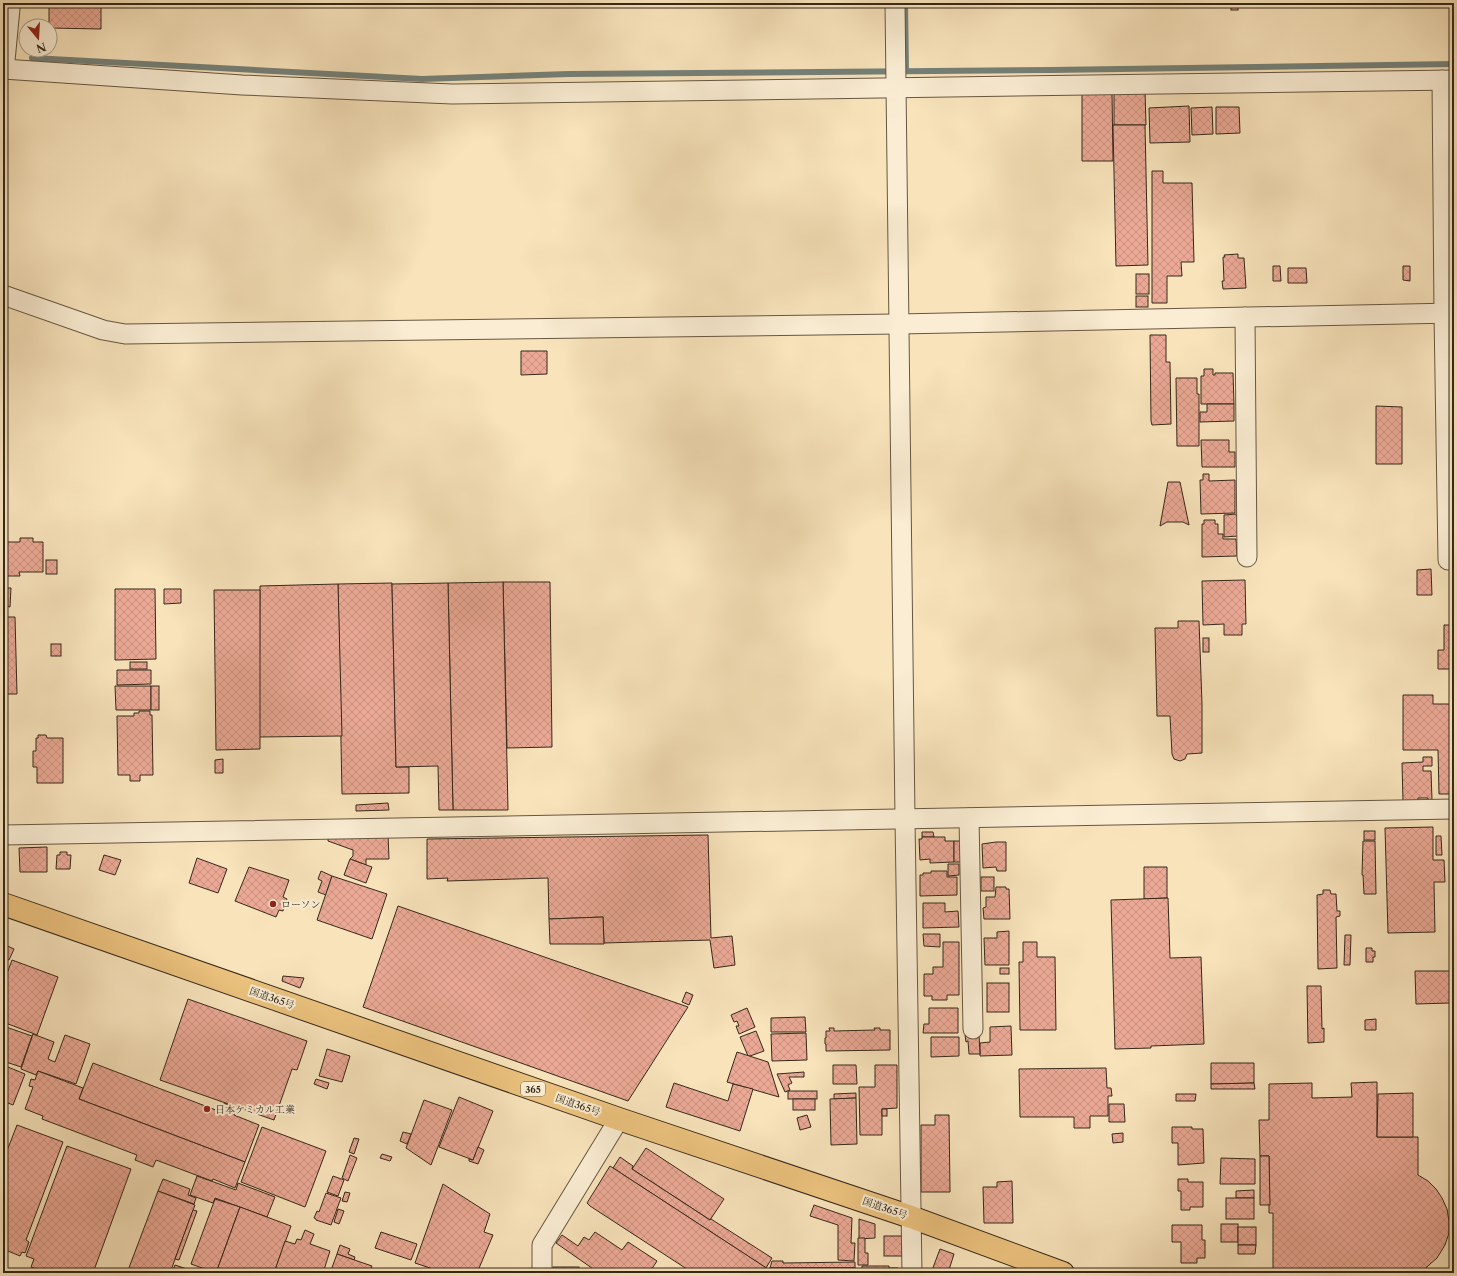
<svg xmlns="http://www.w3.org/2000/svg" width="1457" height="1276" font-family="'Libre Caslon Text','Noto Serif JP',serif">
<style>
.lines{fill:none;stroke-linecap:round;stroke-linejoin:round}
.stream{stroke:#758179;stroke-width:6}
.building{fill:url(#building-cross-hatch);stroke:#35281a}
.minor-casing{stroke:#665742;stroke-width:21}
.tertiary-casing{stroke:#665742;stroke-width:24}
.trunk-casing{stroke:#35281a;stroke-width:24}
.minor{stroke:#faedd3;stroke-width:19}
.tertiary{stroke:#faedd3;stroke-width:22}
.trunk{stroke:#ecc27e;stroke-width:22}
.poi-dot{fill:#8f2418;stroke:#faedd3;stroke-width:1.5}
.labels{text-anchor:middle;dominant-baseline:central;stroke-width:4;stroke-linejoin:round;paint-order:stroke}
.shield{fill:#faedd3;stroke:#706352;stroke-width:1}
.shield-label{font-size:9px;font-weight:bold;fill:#35281a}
.poi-label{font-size:10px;fill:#35281a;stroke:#faedd3;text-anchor:start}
.street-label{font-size:10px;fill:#35281a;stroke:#faedd3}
</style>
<defs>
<pattern id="building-cross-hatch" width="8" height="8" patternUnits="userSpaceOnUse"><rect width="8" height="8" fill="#eba995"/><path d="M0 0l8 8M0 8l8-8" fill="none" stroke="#ca9180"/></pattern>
</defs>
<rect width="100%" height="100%" fill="#f8e3bb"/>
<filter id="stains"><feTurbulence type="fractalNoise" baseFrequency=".005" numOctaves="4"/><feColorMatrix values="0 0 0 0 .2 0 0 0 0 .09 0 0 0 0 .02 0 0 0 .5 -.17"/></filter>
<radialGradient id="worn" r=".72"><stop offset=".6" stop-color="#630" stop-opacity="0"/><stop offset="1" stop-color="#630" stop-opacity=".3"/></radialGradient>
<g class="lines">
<g class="stream">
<path d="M905,3l1,68"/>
<path d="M32,58l390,21 147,-5 483,-4 402,-6"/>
</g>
</g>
<g class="building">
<path d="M49,3h52v26l-51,-1v-2h-1z"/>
<rect x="1231" y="3" width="7" height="7"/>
<path d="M1114,91h31l1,34h-32z"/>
<path d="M1082,92h30l1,69h-31z"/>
<path d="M1189,106l1,36 -40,1 -1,-35z"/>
<path d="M1212,107l1,27 -21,1 -1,-27z"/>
<path d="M1216,107h23l1,26 -24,1z"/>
<path d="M1113,125h32l3,140 -32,1z"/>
<path d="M1152,171h11v12h29l2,79h-13l1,14h-15v27h-15z"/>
<path d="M1238,254v4h6l2,30 -23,1 -1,-8h2l-1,-24h2l-1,-2z"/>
<path d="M1273,266h7l1,15h-8z"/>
<path d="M1403,266h7v15l-7,-1z"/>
<path d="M1288,268h18l1,15h-19z"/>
<rect x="1136" y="274" width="13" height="20"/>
<rect x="1136" y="296" width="12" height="11"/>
<path d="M1150,335h16v27h4l1,62 -19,1 -1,-4z"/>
<path d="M521,351h26v23l-26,1z"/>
<path d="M1204,369h9v6h2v-2h18l1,31h-33v-28h3z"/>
<path d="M1176,378h21v16h2v52h-22z"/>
<path d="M1207,404h27v17l-34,1v-10h7z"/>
<path d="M1376,406l26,1v57h-26z"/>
<path d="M1201,440h28v12h6v15h-33z"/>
<path d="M1203,474h6v7l26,-1v33l-34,1 -1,-34h3z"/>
<path d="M1168,482h12l9,43 -6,-3h-16l-7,4z"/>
<path d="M1237,514l1,22 -14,1v-22z"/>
<path d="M1204,520h11v4h3v10h5v5h13l1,17 -35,1v-33h2z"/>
<path d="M20,538h13v4h10v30h-24l1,4h-16v-34h16z"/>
<rect x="46" y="560" width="11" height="14"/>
<path d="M1431,569l1,26h-15v-25z"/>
<path d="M1245,580l1,44h-4v11h-18v-11l-21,1 -1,-44z"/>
<path d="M503,582h47l2,165 -45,1z"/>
<path d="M503,582l5,228h-55l-5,-227z"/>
<path d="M392,583l4,184h13v26l-67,1 -4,-210z"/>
<path d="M448,583l5,227h-14l-1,-44 -42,1 -4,-183z"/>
<path d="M338,584l4,152 -83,1 1,-151z"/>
<path d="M3,588h8l-1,19 -7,-2z"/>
<path d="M115,589h40l1,70 -41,1z"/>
<path d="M164,589h17v14l-17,1z"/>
<path d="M214,590h46v159l-44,1z"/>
<path d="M3,617h12l2,77h-14z"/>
<path d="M1178,621h21l3,83v49l-15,1 -2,5 -5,2 -6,-2 -2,-5 -2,-38h-13l-2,-88h23z"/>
<path d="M1444,625h10v44h-16v-19h6z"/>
<rect x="1203" y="638" width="6" height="14"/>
<rect x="51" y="644" width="10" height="12"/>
<rect x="130" y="662" width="17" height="7"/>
<path d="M117,670h34v14l-34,1z"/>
<path d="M115,686h36v24h-35z"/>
<rect x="151" y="686" width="8" height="24"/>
<path d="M1403,695h30v9h21v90h-15l-1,-44h-35z"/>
<path d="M139,711h11v4h2l1,60h-13v6h-10v-6h-12l-1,-59h17v-3h5z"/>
<path d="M38,735h8l1,3h16v45h-26v-16h-4v-16h3v-13h2z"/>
<path d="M1423,757h9v9h-9v5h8l1,29h-4v-2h-10v3h-15l-1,-38 21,-1z"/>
<path d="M223,759v14h-8v-13z"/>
<path d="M388,803l1,7 -33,1v-6z"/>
<path d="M1433,827v33h11l1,22h-11l1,50 -47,1 -3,-105z"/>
<rect x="1364" y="831" width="11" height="9"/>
<path d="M922,832h11l1,5h-12z"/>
<path d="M388,835l1,24h-23v6l-16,-6 3,-3v-6l-25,-9v-5z"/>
<path d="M708,835l3,103 21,-2 3,29 -21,3 -4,-28 -106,3 -1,-26 -54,2 -1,-41 -101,3 1,-3 -21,1v-40z"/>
<path d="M1436,836h5l1,19h-6z"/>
<path d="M922,837h23v4h9v21l-24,1v-4l-10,1 -1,-21h3z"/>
<path d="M954,841h6l1,21h-7z"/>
<path d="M1363,841h12l1,53h-12l-1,-19h-1z"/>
<path d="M996,842h10v29h-9l-1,-4 -13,1 -1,-24z"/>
<path d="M3,845h3l-1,27h-2z"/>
<path d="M47,847v25h-27l-1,-24z"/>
<path d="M60,852h7v3h4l-1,14h-14l1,-14h3z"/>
<path d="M104,855l17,5 -6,15 -16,-5z"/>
<path d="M197,858l30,11 -9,24 -29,-10z"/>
<path d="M350,859l22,8 -6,16 -22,-8z"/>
<path d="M948,864h11v11l-11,1z"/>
<path d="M249,867l40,13 -6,17 4,2 -4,12 -4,-1 -3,7 -41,-16z"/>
<path d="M1144,867h23v31l-23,1z"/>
<path d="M321,871l11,5 -6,19 -8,-3 4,-11 -4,-2z"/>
<path d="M931,871h16v6h10v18l-37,1v-21h3v-2h8z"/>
<path d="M332,876l55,18 -15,45 -55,-19z"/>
<rect x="981" y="877" width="13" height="14"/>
<path d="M996,887h10v2h3l1,30h-26l-1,-11 3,-1v-10h9z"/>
<path d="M1323,890h7l1,4h5l1,17h3v5l-4,1 1,51 -19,1 -1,-74 6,-1z"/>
<path d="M1168,898l2,60 31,-1 3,87 -53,2v2l-36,1 -4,-149z"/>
<path d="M923,903h22v9l13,-1 1,16 -36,1z"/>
<path d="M398,906l290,101 -60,94 -265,-94z"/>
<path d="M603,917l1,27h-54l-1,-25z"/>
<path d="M1009,931v34h-24l-1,-27h13v-6z"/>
<path d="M923,934h17v13l-16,-1z"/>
<path d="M1345,935h6l-1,30h-6z"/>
<path d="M943,942h16v53h-12v5h-15v-4h-8v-22h9v-7h10z"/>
<path d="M1023,942h14v15h18l1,73h-36l-1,-68h4z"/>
<path d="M3,944l11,5 -5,11 -6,-2z"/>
<path d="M1366,948h6v3h3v6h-2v5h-7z"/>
<path d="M12,960l46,17 -21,58 -34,-13v-38z"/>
<rect x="1000" y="968" width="9" height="6"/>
<path d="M1415,971h38v12h-3v20l-34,1z"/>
<path d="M283,976l21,2 -4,10 -18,-7z"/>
<rect x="987" y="983" width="22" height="29"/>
<path d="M1307,986h14l1,43 2,-1v14l-16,1z"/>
<path d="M686,992l7,3 -4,10 -7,-3z"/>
<path d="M188,999l119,42 -10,29 -5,-1 -18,51 -114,-40z"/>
<path d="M747,1008l8,19 -16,7 -3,-8h3l-2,-5 -3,1 -3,-7z"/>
<path d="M929,1008h29v25h-35l1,-9h5z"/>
<path d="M805,1017l1,15h-35v-14z"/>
<path d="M1376,1019v11h-11v-10z"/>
<path d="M3,1026l29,10 -11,31 -18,-6z"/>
<path d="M1011,1026l1,29 -32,1v-13l10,-1v-15z"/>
<path d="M829,1028h5v3l41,-1 -1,-2h6v2h10v20l-64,1v-7h-1v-6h1v-7h4z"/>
<path d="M756,1031l8,20 -14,5h-2l-8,-19z"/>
<path d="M806,1033l1,27 -35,1 -1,-27z"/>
<path d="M33,1034l21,8 -6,17 7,3 10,-27 25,9 -14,40 -38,-13 -2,4 -15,-6z"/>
<path d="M979,1034l1,20h-11l-1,-13 -2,1 -1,-7z"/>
<path d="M931,1037h28v19l-28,1z"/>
<path d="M327,1049l23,7 -8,26 -23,-6z"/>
<path d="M737,1052l31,10 11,35 -52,-15z"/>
<path d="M93,1063l128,49 3,-9 12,5 -2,7 25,10 -14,37 -166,-63z"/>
<path d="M1211,1063h43v20l-43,1z"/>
<path d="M3,1065l22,9 -12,31 -10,-4z"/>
<path d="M833,1065h23l1,19h-24z"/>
<path d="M875,1065h22v43l-15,1v26h-22l-1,-48h16z"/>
<path d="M1106,1068l1,20h4l1,8h-4v20h-18v12h-16v-11h-54l-1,-48z"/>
<path d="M38,1071l45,17 -4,11 166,63 -10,26 -22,-9 -1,2 -56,-21 -3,7 -18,-7 2,-5 -95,-36 1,-3 -18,-7 8,-22 -4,-1 2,-7 4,1z"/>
<path d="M804,1072v5h-15l3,6 -4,2 2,5 -5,2 -8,-18z"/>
<path d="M316,1079l13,4 -2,6 -13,-5z"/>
<path d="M1377,1082v55h41v38l10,6 8,8 6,9 5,11 2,12v12l-4,12 -8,13 -17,15h-147v-60h-4v-57h-9l-1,-36h10v-36l43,-1v15l40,-1 -1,-14z"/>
<path d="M674,1083l54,18 5,-17 20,5 -13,42 -74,-24z"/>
<path d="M1254,1083l1,6h-44v-5z"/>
<rect x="788" y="1091" width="29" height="8"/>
<path d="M856,1093v5l-22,1v-5z"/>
<path d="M1413,1093v44h-36l1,-43z"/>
<path d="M1176,1094h20l-1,7h-19z"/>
<path d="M459,1097l34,14 -20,49 -34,-13z"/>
<path d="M856,1098l1,46 -26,1 -1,-46z"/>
<rect x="793" y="1099" width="22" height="11"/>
<path d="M424,1100l28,10 -21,55 -25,-17z"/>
<path d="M1109,1104h15l1,18h-16z"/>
<rect x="882" y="1109" width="5" height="7"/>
<path d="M807,1115l4,12 -11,3 -3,-12z"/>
<path d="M935,1115h14l1,77h-29v-67h14z"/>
<path d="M17,1125l46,17 -37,98 3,2 -4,11 -3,-1 -2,4 -17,-7v-88z"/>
<path d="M262,1127l64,24 -21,56 -64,-25z"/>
<path d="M1172,1127h20v2h11l1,34 -26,2v-22h-6z"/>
<path d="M403,1132l8,2 -4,10 -7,-3z"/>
<path d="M1123,1133v9l-10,1 -1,-9z"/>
<path d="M354,1138l5,1 -5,15 -5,-2z"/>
<path d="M67,1146l64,23 -38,104h-22l-7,-3v3h-17l-16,-6 3,-8 -8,-3z"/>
<path d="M478,1147l6,3 -6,14 -9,-3v-2l4,1z"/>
<path d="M646,1148l78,51 -14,21 -78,-51z"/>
<path d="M382,1154l10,3 -2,4 -10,-3z"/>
<path d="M350,1155l7,3 -9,23 -6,-3z"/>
<path d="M1260,1156h9l1,49h-10z"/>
<path d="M620,1157l13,9 -1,3 78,51 1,-1 61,39 -6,10 -153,-100z"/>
<path d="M1221,1158l34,1v25h-35z"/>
<path d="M610,1166l158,103 -2,4h-73l-103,-67 -3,-3z"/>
<path d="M197,1176l39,14 2,-7 37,14 -8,20 -52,-19 -2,5 -23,-8z"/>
<path d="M333,1176l11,4 -6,16 -11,-4z"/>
<path d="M163,1179l27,10 -2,6 8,3 -2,6 -36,-13z"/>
<path d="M1178,1179h10v3h15v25h-13v3h-9v-19h-3z"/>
<path d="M1012,1181l1,42h-29l-1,-36h14v-5z"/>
<path d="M443,1184l47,30 -6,18 9,3 -16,38h-32l-30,-10z"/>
<path d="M1254,1190v8h-18v-7z"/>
<path d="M158,1191l37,14 -25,68h-43z"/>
<path d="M345,1192l5,1 -3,9 -5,-1z"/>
<path d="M326,1193l15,5 -10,27 -15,-5v-1l-2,-1 3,-7 2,1z"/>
<rect x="1226" y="1198" width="28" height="21"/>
<path d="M215,1199l25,8 -24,66 -25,-9z"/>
<path d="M814,1205l38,13 -1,25h4l-1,18 -16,-1v-35l-28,-9z"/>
<path d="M240,1207l51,19 -17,47h-58z"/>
<path d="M338,1209l6,2 -5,13 -5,-2z"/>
<path d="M193,1210l4,1 -18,49 -4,-1z"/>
<path d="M859,1219l16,5v14l-16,1z"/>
<rect x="1221" y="1224" width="17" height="18"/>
<path d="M1172,1225h30v15h3v18h-8v5h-16v-21h-9z"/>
<rect x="1238" y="1227" width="18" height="18"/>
<path d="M305,1230l9,4 -4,10 20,7 -7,22h-49l11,-32 10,3 2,-5 4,1z"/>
<path d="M381,1232l36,12 -6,16 -36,-12z"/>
<path d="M595,1232l27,18 6,-8 29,19 -8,12h-50l-43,-30 6,-8 16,11 6,-9 5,3z"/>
<rect x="884" y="1236" width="18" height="20"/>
<path d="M858,1238h7v15h3v12h-10z"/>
<path d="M340,1245l10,4 -2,5 7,3 -1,3 -17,-6z"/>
<path d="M1238,1245h18l-1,9h-17z"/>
<path d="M940,1249l14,5 -6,19h-17z"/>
<path d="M337,1254l35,12 -3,7h-39z"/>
<path d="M772,1261h11v2l72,-1v6h-85z"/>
<path d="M175,1265l24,8h-27z"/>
<path d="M862,1266h27v2h9v5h-39v-4h3z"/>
<rect x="553" y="1267" width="26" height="6"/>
<rect x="770" y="1268" width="85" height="5"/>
<path d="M374,1269l4,1 8,3h-13z"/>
</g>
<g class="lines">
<defs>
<g id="minor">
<path d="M895,3l10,816 7,454"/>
<path d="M3,69l239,16 210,9 1002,-14"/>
<path d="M1442,80l2,234 4,246h6"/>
<path d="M3,295l100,35 22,4 773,-10 556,-11"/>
<path d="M1245,317l2,240"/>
<path d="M969,818l4,211"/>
<path d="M3,835l1451,-26"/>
<path d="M542,1273v-28l77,-126"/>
</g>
<path id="tertiary" d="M3,66l6,-63"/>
<path id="trunk" d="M3,904l616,215 292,98 152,56"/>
</defs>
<use href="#minor" class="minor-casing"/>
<use href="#tertiary" class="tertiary-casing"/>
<use href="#trunk" class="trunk-casing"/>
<use href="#minor" class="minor"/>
<use href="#tertiary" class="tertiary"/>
<use href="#trunk" class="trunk"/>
</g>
<g class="poi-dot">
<circle cx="273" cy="904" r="4"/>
<circle cx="207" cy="1109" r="4"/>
</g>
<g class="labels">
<rect class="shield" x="521" y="1082" width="24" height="14" rx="3"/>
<g class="shield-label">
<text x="533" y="1089">365</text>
</g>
<g class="poi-label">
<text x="281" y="904">ローソン</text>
<text x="215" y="1109">日本ケミカル工業</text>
</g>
<g class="street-label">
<text transform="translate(272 998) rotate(19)">国道365号</text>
<text transform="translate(578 1105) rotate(19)">国道365号</text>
<text transform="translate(885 1208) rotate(19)">国道365号</text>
</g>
</g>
<rect width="1457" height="1276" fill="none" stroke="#f8e3bb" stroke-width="16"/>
<rect x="4" y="4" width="1449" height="1268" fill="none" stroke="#35281a" stroke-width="2"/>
<rect x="8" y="8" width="1441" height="1260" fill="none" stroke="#35281a"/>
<g transform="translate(38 38) rotate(162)"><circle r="19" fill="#faedd3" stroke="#ab9e89"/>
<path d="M0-3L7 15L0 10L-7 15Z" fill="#8f2418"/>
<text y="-6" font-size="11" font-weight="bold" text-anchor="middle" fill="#35281a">N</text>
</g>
<rect width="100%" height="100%" filter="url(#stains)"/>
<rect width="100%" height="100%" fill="url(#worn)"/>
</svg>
